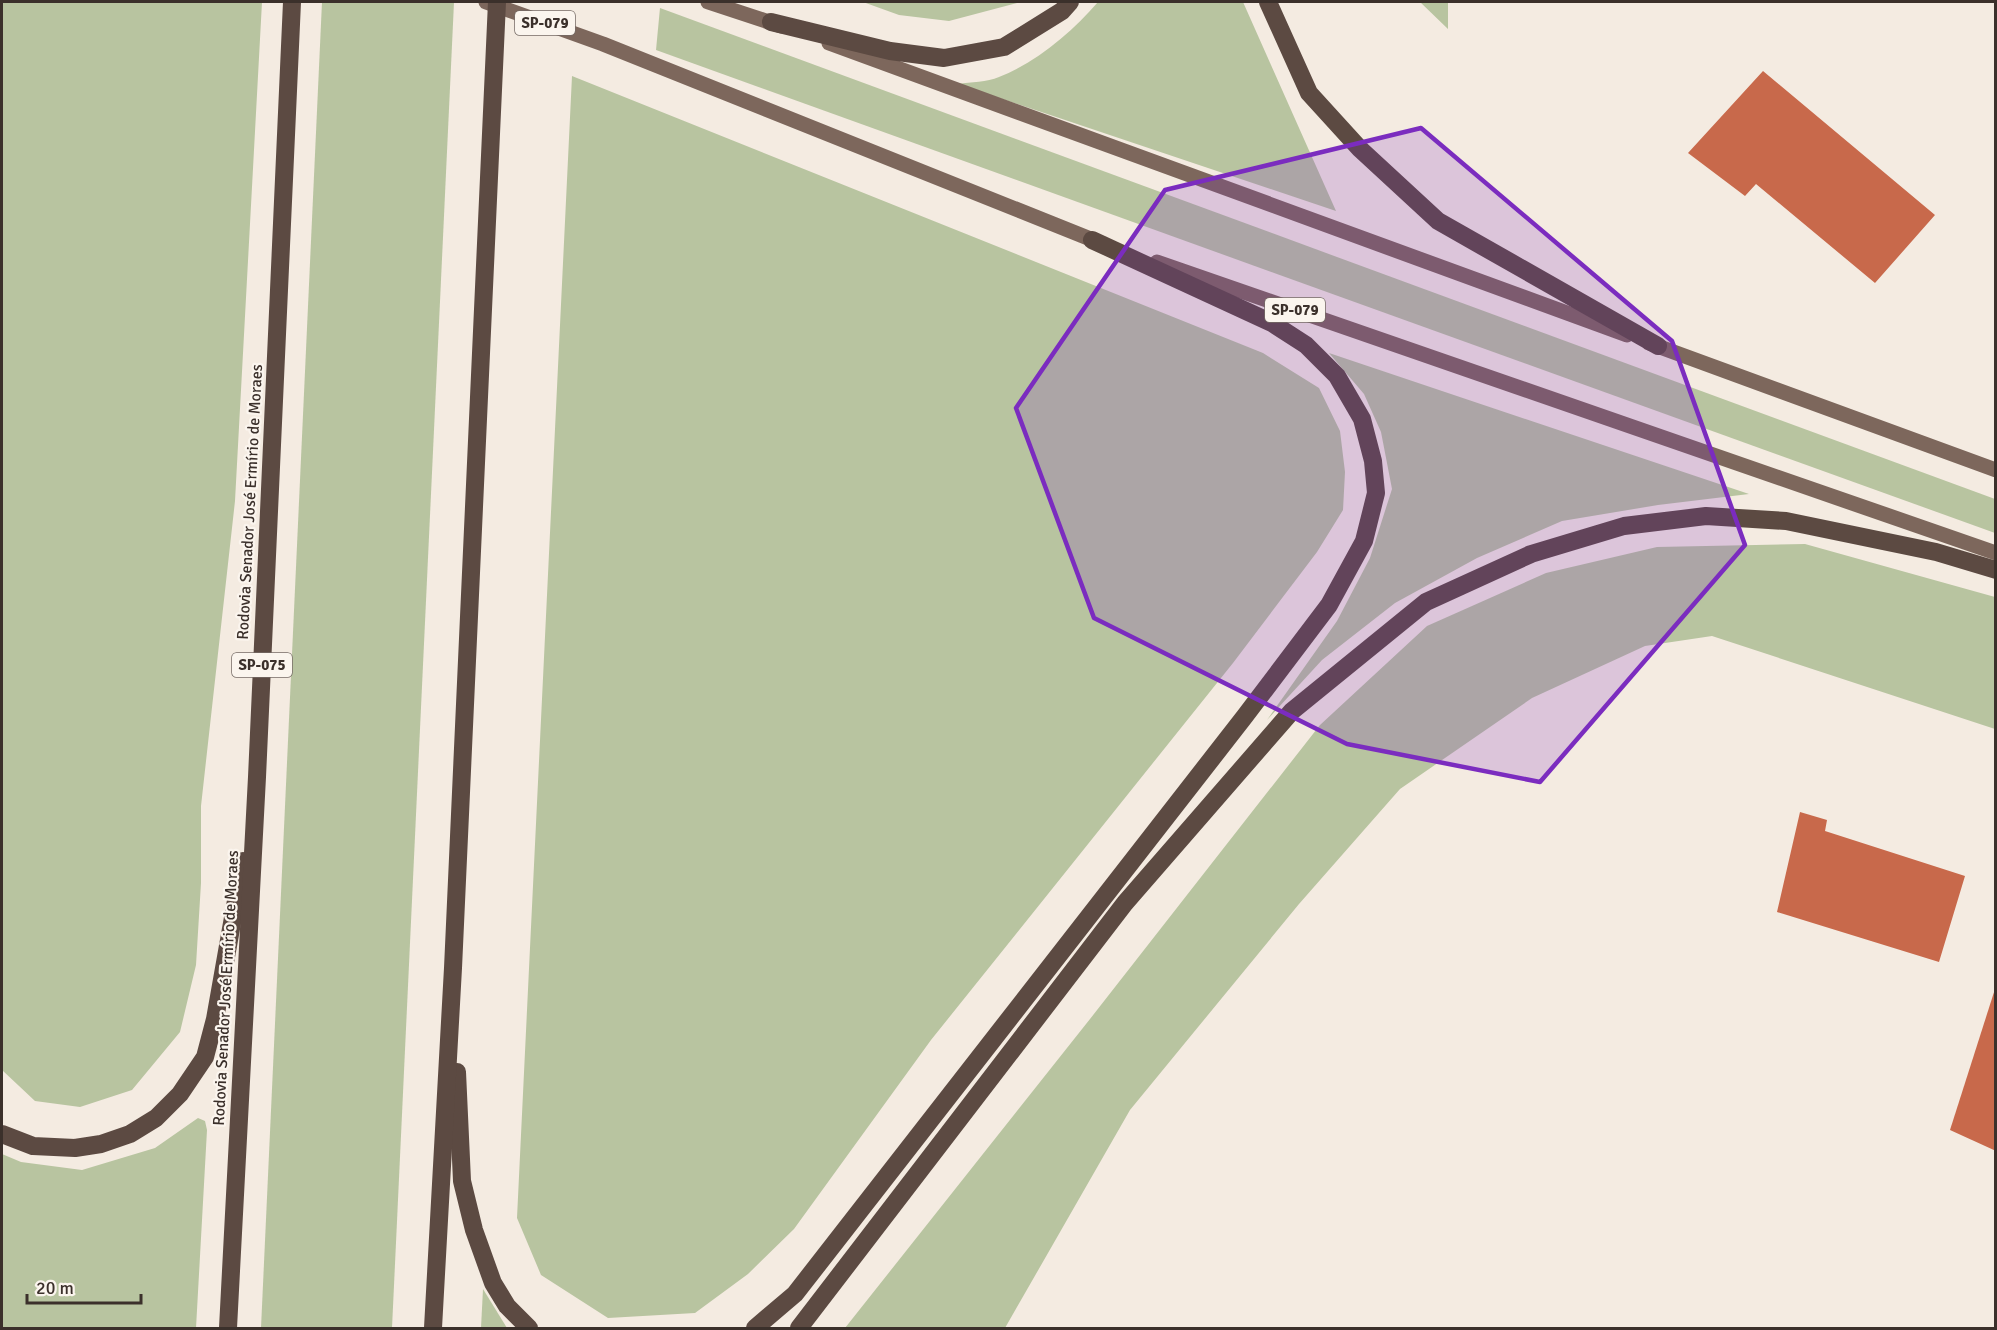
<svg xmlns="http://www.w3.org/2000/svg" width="1997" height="1330" font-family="Signika,sans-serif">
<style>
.green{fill:#b8c4a0}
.building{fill:#c8694b}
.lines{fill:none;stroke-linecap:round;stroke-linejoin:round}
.primary{stroke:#7d675c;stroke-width:15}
.motorway{stroke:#5c4a42;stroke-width:18}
.marked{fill:#7b2cbf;fill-opacity:0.2;stroke:#7b2cbf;stroke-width:4.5;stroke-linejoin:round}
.labels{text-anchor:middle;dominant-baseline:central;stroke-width:4.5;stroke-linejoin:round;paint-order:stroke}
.shield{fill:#fbf5ee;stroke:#756b66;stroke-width:1.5}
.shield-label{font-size:15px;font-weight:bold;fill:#3b302b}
.street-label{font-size:16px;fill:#3b302b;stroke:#fbf5ee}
</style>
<rect width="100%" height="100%" fill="#f4ebe1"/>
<g class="green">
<path d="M2,2h260l-27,499 -34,305v77l-5,82 -16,67 -48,58 -52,17 -45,-6 -33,-31z"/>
<path d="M322,2h132l-62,1326h-131z"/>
<path d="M863,2h158l-72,19 -50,-6z"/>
<path d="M1098,2h145l93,209 -378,-127c13,-2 29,-2 41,-7 38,-15 73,-45 99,-75z"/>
<path d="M1420,2h28v28v-1z"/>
<path d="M660,8l1335,491v34l-1339,-483z"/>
<path d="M572,76l691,277 56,35 21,43 5,41 -2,38 -26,42 -84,111 -302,377 -137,189 -46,45 -53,39 -87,5 -67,-43 -24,-57z"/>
<path d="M1329,353l420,141 -91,11 -96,16 -85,37 -82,45 -73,57 -55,60 70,-99 33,-63 22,-69 -11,-57 -17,-38z"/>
<path d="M1805,544l190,53v132l-283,-93 -67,10 -113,52 -132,91 -101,115 -169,206 -125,218h-160l245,-309 230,-294 107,-99 119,-53 111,-26z"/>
<path d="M198,1118l7,3 2,9 -11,198h-194v-174l19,8 61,8 73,-22z"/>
<path d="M483,1289l24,39h-26z"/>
</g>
<g class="building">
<path d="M1763,71l172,144 -60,68 -119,-99 -11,12 -57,-43z"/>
<path d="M1800,812l27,8 -2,11 140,45 -26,86 -162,-50z"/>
<path d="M1995,989h1v162l-46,-21z"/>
</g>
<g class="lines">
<g class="primary">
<path d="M486,2l117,42 500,200"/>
<path d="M708,2l73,24"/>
<path d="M829,43l798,292"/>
<path d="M1157,262l839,291"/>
<path d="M1649,343l347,127"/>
</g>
<g class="motorway">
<path d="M1268,2l41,91 51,56 78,72 220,125"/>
<path d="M771,22l119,29 54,7 60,-11 58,-36 8,-9"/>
<path d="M457,1072l5,109 12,49 19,53 14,23 22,22"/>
<path d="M2,1134l31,12 42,2 26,-4 29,-10 26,-16 24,-24 25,-37 10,-38 28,-158"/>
<path d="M228,1328l29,-551 35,-775"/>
<path d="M433,1328l20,-360 44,-966"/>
<path d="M755,1328l40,-34 450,-578 84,-111 35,-64 12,-48 -3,-32 -11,-42 -25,-43 -31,-31 -34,-22 -180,-83"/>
<path d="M799,1328l326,-425 167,-192 134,-109 105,-48 93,-28 82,-10 80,5 150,31 60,18"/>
</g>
</g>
<path class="marked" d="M1421,128l251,213 73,204 -205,237 -193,-38 -253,-126 -78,-210 149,-218z"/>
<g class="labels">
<g class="shield">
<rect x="515" y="11" width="60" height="24" rx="4.5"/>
<rect x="1265" y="298" width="60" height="24" rx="4.5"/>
<rect x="232" y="653" width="60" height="24" rx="4.5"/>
</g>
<g class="shield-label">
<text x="545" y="23">SP-079</text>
<text x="1295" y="310">SP-079</text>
<text x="262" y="665">SP-075</text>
</g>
<g class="street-label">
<text transform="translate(250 502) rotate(-87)">Rodovia Senador José Ermírio de Moraes</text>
<text transform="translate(226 988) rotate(-87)">Rodovia Senador José Ermírio de Moraes</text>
</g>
</g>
<rect width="1997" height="1330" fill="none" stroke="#3b302b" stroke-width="6"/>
<path d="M27 1294v9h114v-9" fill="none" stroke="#3b302b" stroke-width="3"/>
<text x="36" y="1294" font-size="18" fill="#3b302b" stroke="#fbf5ee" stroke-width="4.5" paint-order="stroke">20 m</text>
</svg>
